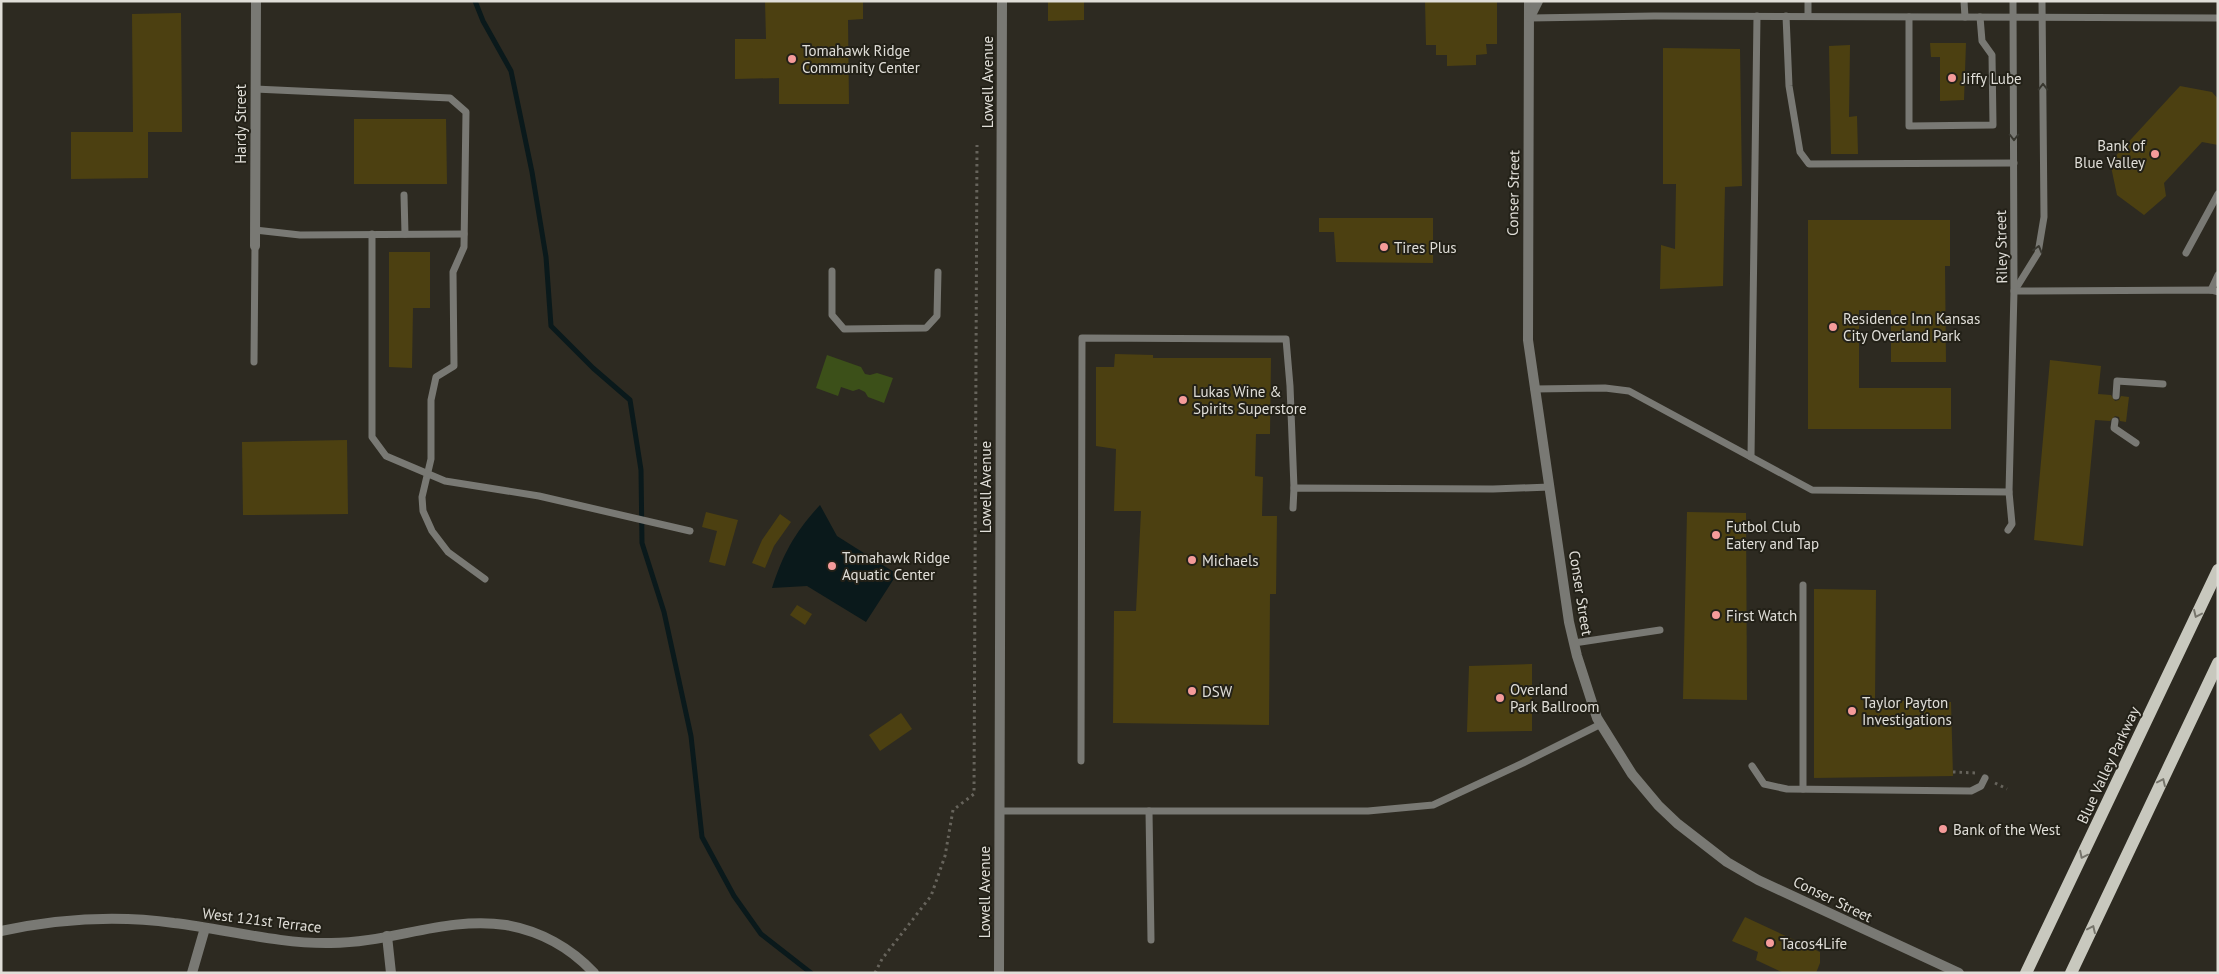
<svg xmlns="http://www.w3.org/2000/svg" width="2219" height="974" font-family="'PT Sans',sans-serif">
<style>
.green{fill:#3c5019}
.water{fill:#0a191b}
.lines{fill:none;stroke-linecap:round;stroke-linejoin:round}
.stream{stroke:#0a191b;stroke-width:5}
.building{fill:#4c4011}
.path{stroke:#67645c;stroke-width:3;stroke-dasharray:2.5 4;stroke-linecap:butt}
.service{stroke:#797974;stroke-width:7}
.minor{stroke:#797974;stroke-width:10}
.tertiary{stroke:#797974;stroke-width:10}
.primary{stroke:#c8c8be;stroke-width:12}
.oneway{stroke:#38372f}
.oneway2{stroke:#76746b}
.poi-dot{fill:#f59b9a;stroke:#232118;stroke-width:2}
.labels{text-anchor:middle;dominant-baseline:central;stroke-width:4;stroke-linejoin:round;paint-order:stroke}
.poi-label{font-size:15px;fill:#e0ded8;stroke:#232118;text-anchor:start}
.street-label{font-size:15px;fill:#e0ded8;stroke:#232118}
</style>
<rect width="100%" height="100%" fill="#2d2a21"/>
<path class="green" d="M827,355l34,12 4,7 5,1 7,-2 16,5 -9,25 -16,-6 -3,-5 -6,-3 -6,2 -12,-4 -3,9 -22,-8z"/>
<path class="water" d="M820,505l17,31 60,38 -31,48 -59,-36 -35,2c11,-34 23,-56 48,-83z"/>
<g class="lines">
<path class="stream" d="M475,1l8,20 28,50 21,101 14,85 5,69 42,42 37,32 11,70 1,73 22,69 27,124 11,101 32,59 27,38 50,39"/>
</g>
<g class="building">
<path d="M765,1h98v18l-15,1 1,84h-70v-26l-44,1v-40h31z"/>
<path d="M1048,1h36v19l-36,1z"/>
<path d="M1425,1h72v43h-11l1,10 -11,1v10l-29,1v-11h-11v-10h-10z"/>
<path d="M181,13l1,119h-34v46l-77,1v-47h62l-1,-118z"/>
<path d="M1930,43h36l-2,57 -24,1v-44h-9z"/>
<path d="M1850,45l-1,72 8,-1 1,38h-27l-2,-108z"/>
<path d="M1663,48l77,1 2,137 -17,1 -2,99 -63,3 1,-44 14,4 1,-65h-13z"/>
<path d="M2180,86l32,6 6,7v46l-16,-3 -38,41 2,13 -22,19 -27,-20 -7,-33z"/>
<path d="M354,119h92l1,65h-93z"/>
<path d="M1319,218h114v45l-97,-1 -2,-30h-15z"/>
<path d="M1808,220h142v46h-5l1,96h-55v-52h-32v78h92v41h-143z"/>
<path d="M389,252h41v56h-17l-1,60 -23,-1z"/>
<path d="M1115,354l38,1v3h118l-1,76h-14l-1,42 8,1 -1,39h15l-1,78h-6l-1,131 -156,-2 1,-112h22l5,-100h-27l2,-62 -20,-3v-79h18z"/>
<path d="M2050,360l51,6 -3,28 13,1 4,6 4,-1 2,-4 8,1 -3,25 -6,-1 -1,-4 -4,-1 -5,5 -15,-1 -12,126 -49,-6z"/>
<path d="M347,440l1,74 -105,1 -1,-73z"/>
<path d="M706,512l32,8 -13,46 -16,-4 8,-31 -15,-4z"/>
<path d="M1687,512l59,1 1,187 -64,-1z"/>
<path d="M780,514l11,8 -17,24 -9,22 -13,-5 10,-23z"/>
<path d="M1814,589l62,1 -1,110 76,2 2,74 -139,2z"/>
<path d="M797,605l15,9 -7,11 -15,-10z"/>
<path d="M1532,664v67l-65,1 2,-66z"/>
<path d="M901,713l11,16 -32,22 -11,-16z"/>
<path d="M1745,917l75,35v11l-4,10h-32l-28,-13 2,-8 -26,-11z"/>
</g>
<g class="lines">
<g class="path">
<path d="M1953,772l24,1"/>
<path d="M1995,783l12,6"/>
<path d="M875,973l7,-14 49,-63 14,-40 8,-46 21,-16 3,-649"/>
</g>
<g class="service">
<path d="M1808,1v15"/>
<path d="M1964,1l1,16"/>
<path d="M1786,16l3,70 11,66 9,12 205,-1"/>
<path d="M1909,17v109l84,-1 -1,-70 -10,-14 -2,-24"/>
<path d="M1530,18l124,-2 564,2"/>
<path d="M255,89l195,9 16,14 -2,135 -11,25 1,94 -18,11 -5,23v59l-9,38 1,14 9,20 16,21 37,27"/>
<path d="M404,195l1,39"/>
<path d="M255,230l45,5 164,-1"/>
<path d="M372,234v203l14,19 59,25 94,15 151,35"/>
<path d="M2186,253l32,-59"/>
<path d="M832,271v44l12,14 82,-1 11,-12 1,-44"/>
<path d="M2015,290l23,-37 6,-36 -2,-216"/>
<path d="M2211,290l7,-15"/>
<path d="M2014,291l197,-1 7,2"/>
<path d="M254,362l1,-116"/>
<path d="M1534,389l71,-1 24,3 183,99 197,2 5,-201 -1,-290"/>
<path d="M2116,396l1,-15 46,3"/>
<path d="M2115,421l-1,7 22,15"/>
<path d="M1751,457l6,-441"/>
<path d="M1293,508l1,-20 199,1 57,-2"/>
<path d="M2008,530l4,-6 -3,-32"/>
<path d="M1803,585v204"/>
<path d="M1574,643l86,-13"/>
<path d="M1081,761l1,-423 204,1 4,47 4,102"/>
<path d="M1752,766l12,18 23,5 184,2 10,-5 4,-8"/>
<path d="M999,811h369l65,-6 90,-42 78,-39"/>
<path d="M1149,811l2,129"/>
</g>
<g class="minor">
<path d="M255,246l1,-245"/>
<path d="M1,931c56,-12 116,-16 173,-8 52,6 104,21 157,20 59,0 116,-27 175,-18 34,6 65,23 88,48"/>
<path d="M387,936l4,37"/>
<path d="M192,973l13,-45"/>
</g>
<g class="tertiary">
<path d="M1529,1l-1,339 41,282 8,34 20,62 35,56 26,31 20,19 49,38 31,18 201,93"/>
<path d="M1530,17l8,-16"/>
<path d="M999,973l3,-972"/>
</g>
<g class="primary">
<path d="M2026,973l192,-403"/>
<path d="M2071,973l147,-310"/>
</g>
</g>
<defs><path id="oneway-chevron" d="M-2-3.5L2.5 0L-2 3.5" fill="none" stroke-width="1.6" stroke-linecap="round" stroke-linejoin="round" transform="scale(1.25)"/></defs>
<g class="oneway">
<use href="#oneway-chevron" transform="translate(2043 87) rotate(-90)"/>
<use href="#oneway-chevron" transform="translate(2014 137) rotate(90)"/>
<use href="#oneway-chevron" transform="translate(2038 249) rotate(-75)"/>
</g>
<g class="oneway2">
<use href="#oneway-chevron" transform="translate(2197 614) rotate(115)"/>
<use href="#oneway-chevron" transform="translate(2162 782) rotate(-65)"/>
<use href="#oneway-chevron" transform="translate(2083 855) rotate(116)"/>
<use href="#oneway-chevron" transform="translate(2092 929) rotate(-65)"/>
</g>
<g class="poi-dot">
<circle cx="792" cy="59" r="5"/>
<circle cx="1952" cy="78" r="5"/>
<circle cx="2155" cy="154" r="5"/>
<circle cx="1384" cy="247" r="5"/>
<circle cx="1833" cy="327" r="5"/>
<circle cx="1183" cy="400" r="5"/>
<circle cx="1716" cy="535" r="5"/>
<circle cx="1192" cy="560" r="5"/>
<circle cx="832" cy="566" r="5"/>
<circle cx="1716" cy="615" r="5"/>
<circle cx="1192" cy="691" r="5"/>
<circle cx="1500" cy="698" r="5"/>
<circle cx="1852" cy="711" r="5"/>
<circle cx="1943" cy="829" r="5"/>
<circle cx="1770" cy="943" r="5"/>
</g>
<g class="labels">
<g class="poi-label">
<text x="802" y="50">Tomahawk Ridge<tspan x="802" dy="17">Community Center</tspan></text>
<text x="1962" y="78">Jiffy Lube</text>
<text x="2145" y="145" text-anchor="end">Bank of<tspan x="2145" dy="17">Blue Valley</tspan></text>
<text x="1394" y="247">Tires Plus</text>
<text x="1843" y="318">Residence Inn Kansas<tspan x="1843" dy="17">City Overland Park</tspan></text>
<text x="1193" y="391">Lukas Wine &amp;<tspan x="1193" dy="17">Spirits Superstore</tspan></text>
<text x="1726" y="526">Futbol Club<tspan x="1726" dy="17">Eatery and Tap</tspan></text>
<text x="842" y="557">Tomahawk Ridge<tspan x="842" dy="17">Aquatic Center</tspan></text>
<text x="1202" y="560">Michaels</text>
<text x="1726" y="615">First Watch</text>
<text x="1510" y="689">Overland<tspan x="1510" dy="17">Park Ballroom</tspan></text>
<text x="1202" y="691">DSW</text>
<text x="1862" y="702">Taylor Payton<tspan x="1862" dy="17">Investigations</tspan></text>
<text x="1953" y="829">Bank of the West</text>
<text x="1780" y="943">Tacos4Life</text>
</g>
<g class="street-label">
<text transform="translate(987 82) rotate(-90)">Lowell Avenue</text>
<text transform="translate(240 124) rotate(-90)">Hardy Street</text>
<text transform="translate(1513 193) rotate(-89)">Conser Street</text>
<text transform="translate(2001 247) rotate(-91)">Riley Street</text>
<text transform="translate(985 487) rotate(-90)">Lowell Avenue</text>
<text transform="translate(1581 593) rotate(81)">Conser Street</text>
<text transform="translate(2108 765) rotate(-65)">Blue Valley Parkway</text>
<text transform="translate(984 892) rotate(-90)">Lowell Avenue</text>
<text transform="translate(1833 899) rotate(26)">Conser Street</text>
<text transform="translate(262 920) rotate(7)">West 121st Terrace</text>
</g>
</g>
<rect width="2219" height="974" fill="none" stroke="#e0ded8" stroke-width="5"/>
</svg>
